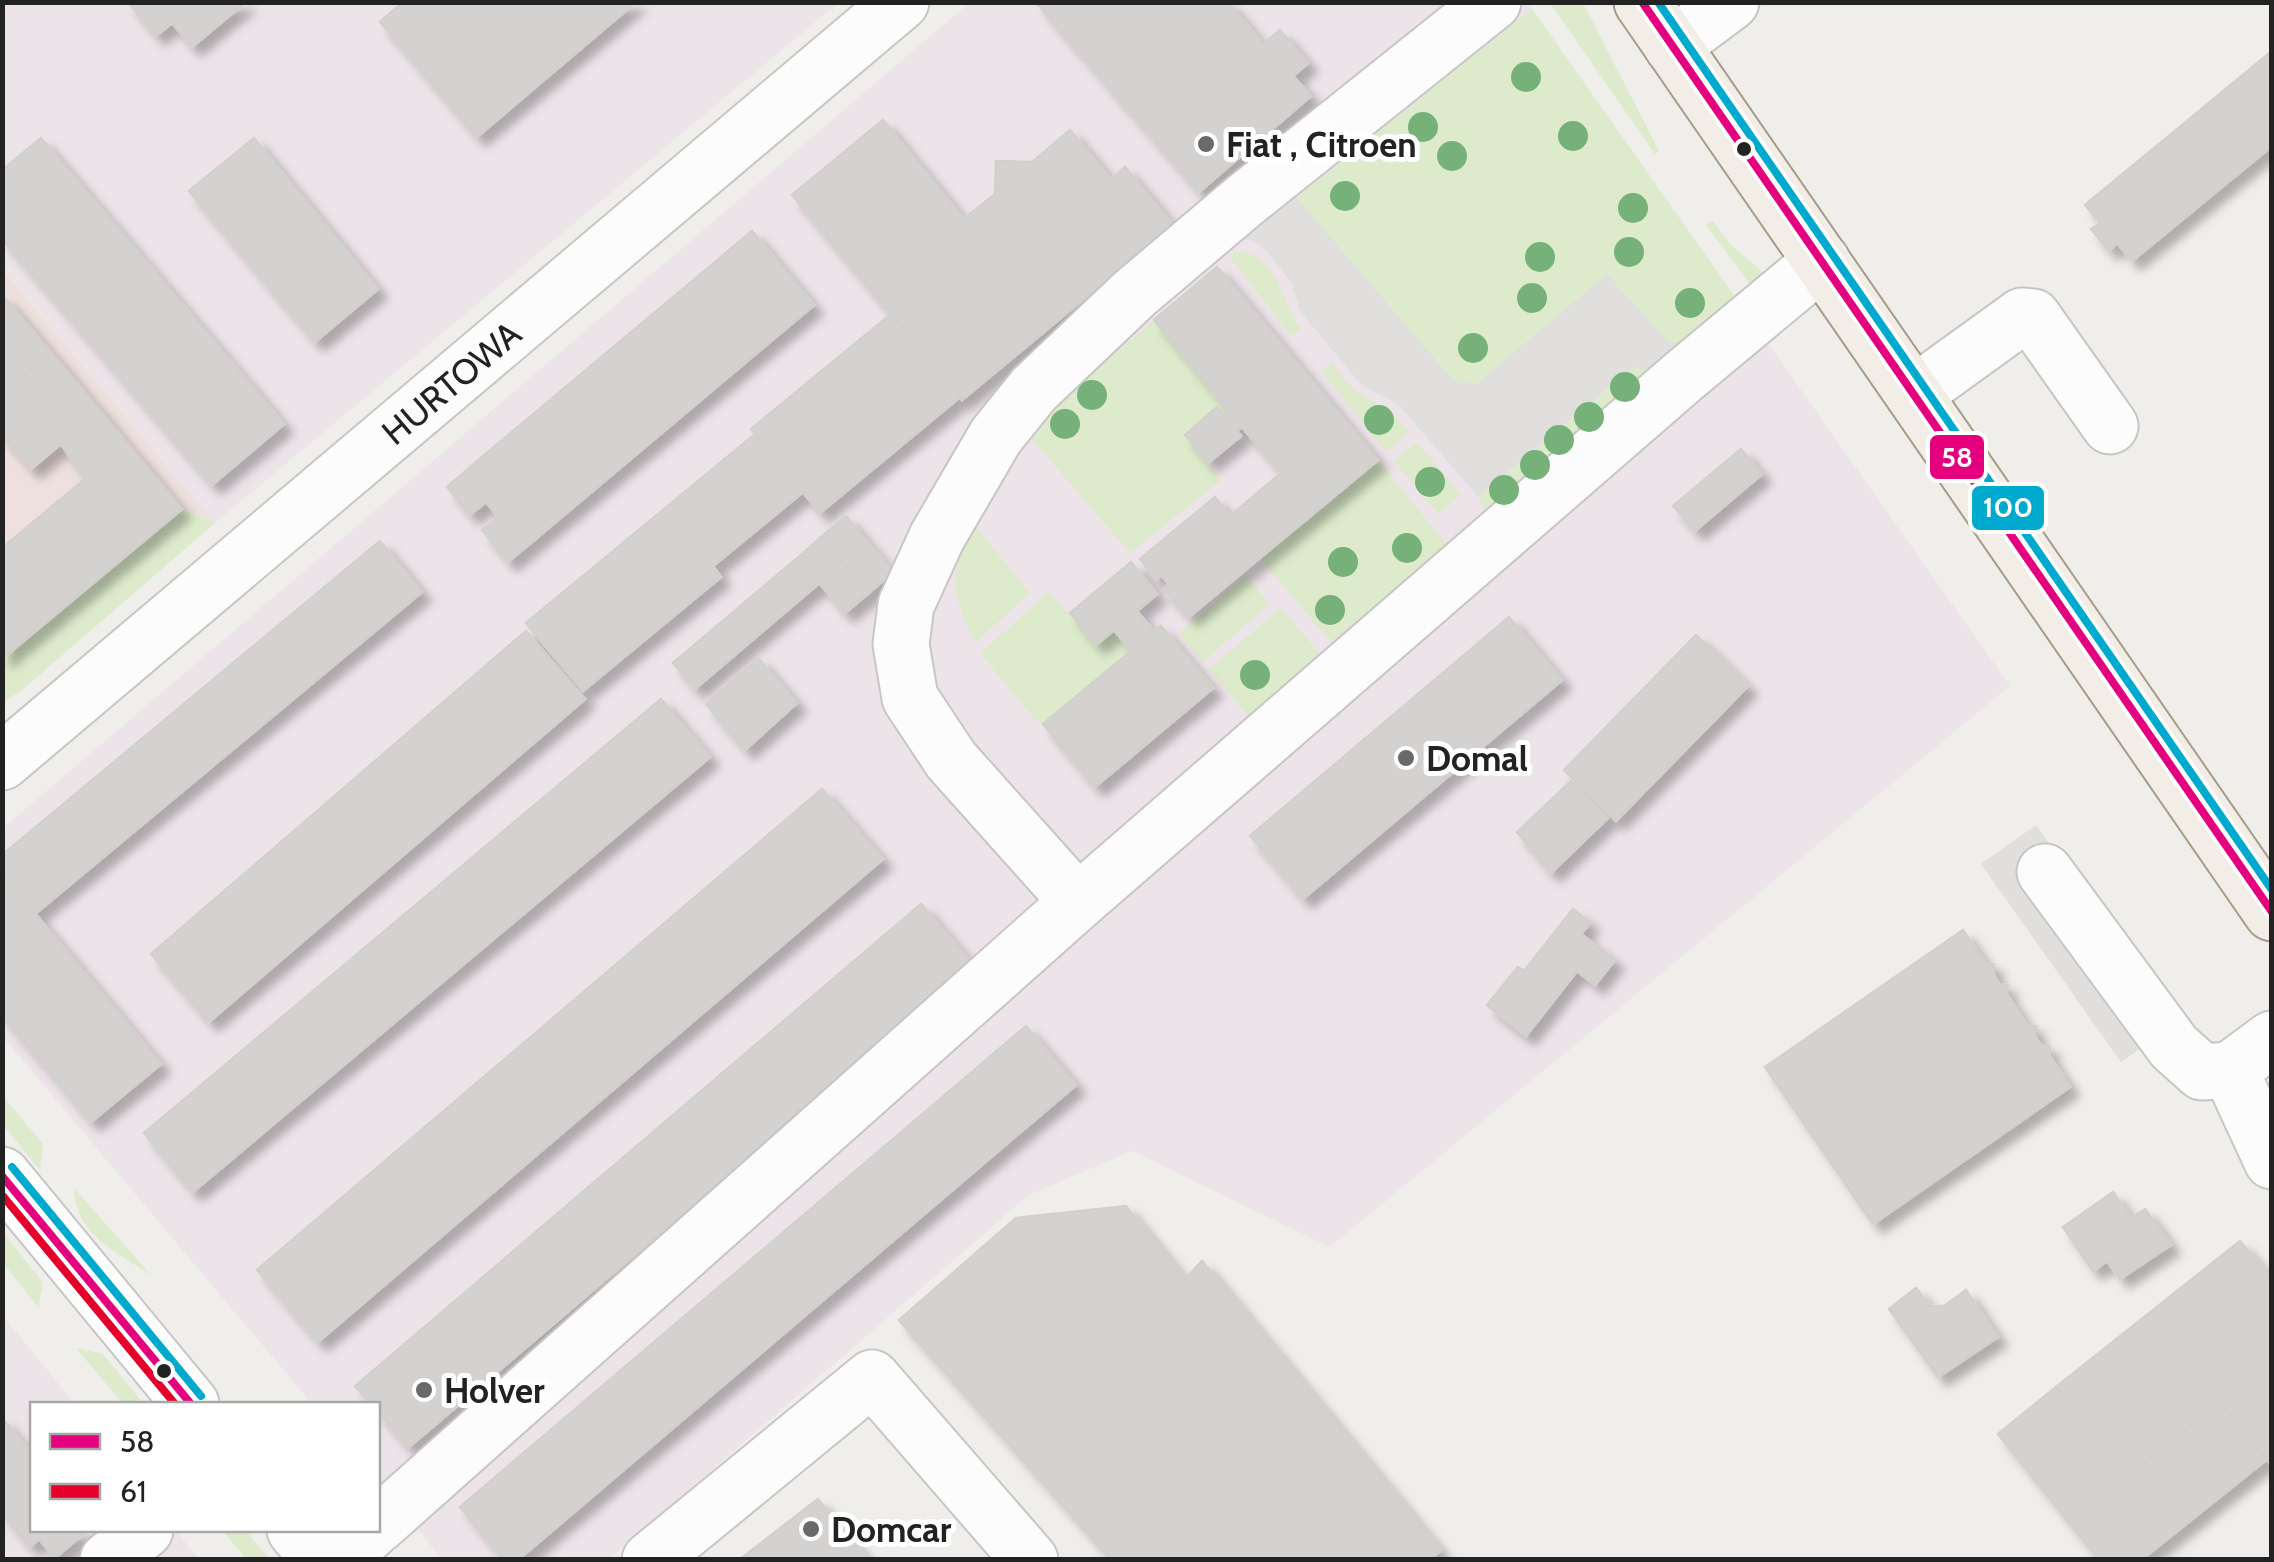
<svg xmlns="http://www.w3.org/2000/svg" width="2274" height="1562" font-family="Cabin,sans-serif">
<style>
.commercial{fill:#ede0de}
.industrial{fill:#ede4e9}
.grass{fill:#ddebcc}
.parking{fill:#e0dfde}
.building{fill:#d4d2d0;stroke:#d3d0cc;stroke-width:2.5;filter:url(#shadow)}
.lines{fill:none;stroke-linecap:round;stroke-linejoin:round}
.minor-casing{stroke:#c7c6c5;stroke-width:59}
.major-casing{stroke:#a69c87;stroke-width:59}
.minor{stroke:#fdfcfc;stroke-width:55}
.major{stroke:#f2ede7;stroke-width:55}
.bus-1-casing{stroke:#fff;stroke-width:15}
.bus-2-casing{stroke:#fff;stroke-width:15}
.bus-3-casing{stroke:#fff;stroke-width:15}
.bus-1{stroke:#e5007d;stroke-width:8}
.bus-2{stroke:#e4002b;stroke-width:8}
.bus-3{stroke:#00a9ce;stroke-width:8}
.tree{fill:#75b178}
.poi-dot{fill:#6a6968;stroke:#fff;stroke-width:4}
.bus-dot{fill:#222;stroke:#fff;stroke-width:4}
.labels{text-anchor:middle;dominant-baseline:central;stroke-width:10;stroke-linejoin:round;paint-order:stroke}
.poi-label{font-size:35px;font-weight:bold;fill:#222;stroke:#fff;text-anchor:start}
.street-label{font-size:35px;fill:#222;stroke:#fff}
.line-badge{stroke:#fff;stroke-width:4}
.badge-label{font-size:28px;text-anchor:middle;font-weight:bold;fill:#fff}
</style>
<defs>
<filter id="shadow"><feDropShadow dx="9" dy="9" stdDeviation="5" flood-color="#0004"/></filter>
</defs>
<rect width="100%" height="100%" fill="#f0eeeb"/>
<path class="commercial" d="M2,268l213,255 -33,-14 -179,150z"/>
<g class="industrial">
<path d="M2,3h836l-623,520 -212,-255z"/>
<path d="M969,3h559l482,683 -680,561 -198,-96 -103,44 -420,364h-167l-64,-76v-79h-66l-309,-367 -1,-208z"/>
<path d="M2,1315l73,89h-43v126h143l24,29h-196z"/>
</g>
<g class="grass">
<path d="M1550,3h33l76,148 -4,3z"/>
<path d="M1532,9l208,295 -54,41 -17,-3 -184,36c-15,11 -29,6 -42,-6l-147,-174z"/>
<path d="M1713,221l17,23 34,29 -6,22 -52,-70z"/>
<path d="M1239,251c42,6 41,50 62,78l-10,7 -62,-80z"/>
<path d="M1154,320l74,90 -5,4 -6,-6 -32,27 36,45 -91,73 -105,-122z"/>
<path d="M1332,363l22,27 39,23 16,19 -23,20 -65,-81z"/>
<path d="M1634,366l12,6 1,5 -160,137 -9,-17z"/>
<path d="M1417,442l44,52 -23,20 -44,-53z"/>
<path d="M1378,460l71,87 -115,99 -74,-88z"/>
<path d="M182,509l33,14 -194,168 -18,11v-43z"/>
<path d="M973,523l57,70 -55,50c-25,-56 -27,-62 -2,-120z"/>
<path d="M1246,575l23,29 -66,58 -24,-29z"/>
<path d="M1049,592l47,52 18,-14 17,21 -88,73 -7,-3 -56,-68z"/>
<path d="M1281,608l41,48 -72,63 -41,-50z"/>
<path d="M2,1095l41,49 -3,26 -37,-45z"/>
<path d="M74,1188l77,87c-35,-23 -76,-41 -77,-87z"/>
<path d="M3,1232l40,51 -5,24 -35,-44z"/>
<path d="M76,1348l27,6 41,50h-21z"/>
<path d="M222,1530h23l25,29h-24z"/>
</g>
<g class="parking">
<path d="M1290,190l163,190 23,4 131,-110 62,68 17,3 -39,32 -2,-5 -11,-6 -156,131 -80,-93 -36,-18 -62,-75 -8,-27 -27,-35 -12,-8 -13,-2z"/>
<path d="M2036,825l140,199 -55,38 -140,-198z"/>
</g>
<g class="building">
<path d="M128,2h27l17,21 -16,13z"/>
<path d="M155,2h91l-54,45z"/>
<path d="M403,2h233l-159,135 -97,-115z"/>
<path d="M1036,2h192l35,42 17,-14 28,33 -15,13 18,20 -112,96z"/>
<path d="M2272,51v95l-140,115 -15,-18 -8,8 -18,-22 9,-6 -15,-18z"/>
<path d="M883,120l81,99 31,-25 1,-33 36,1 38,-32 41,49 14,-12 48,58 -211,175 -170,-205z"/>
<path d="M41,138l243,286 -72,61 -210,-246v-69z"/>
<path d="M254,138l124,151 -63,53 -126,-151z"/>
<path d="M752,231l62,74 -276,232 -62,-75z"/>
<path d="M1217,267l161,193 -189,157 -25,-28 5,-5 -8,-9 -4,5 -17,-21 75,-62 15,19 51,-43 -39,-46 -5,4 4,5 -33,27 -23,-28 32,-28 6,7 5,-4 -74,-90z"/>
<path d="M2,295l49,57 -49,41z"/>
<path d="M891,314l69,83 -140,116 -69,-84z"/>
<path d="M51,352l131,157 -180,150v-111l83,-69 -24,-35 -30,25 -29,-34v-42z"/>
<path d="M755,434l48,58 -90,74 8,11 -138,114 -57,-68z"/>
<path d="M1741,449l21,25 -67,57 -22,-25z"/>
<path d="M476,462l62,75 -30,25 -26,-32 16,-13 -12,-15 -16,13 -23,-28z"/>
<path d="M846,516l47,56 -24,21 -48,-56z"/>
<path d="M821,537l48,56 -24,20 -26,-30 5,-4 -22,-25z"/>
<path d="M380,541l42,51 -387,322 -33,-40v-19z"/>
<path d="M802,554l22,25 -129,110 -22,-26z"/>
<path d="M1131,562l26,32 -20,17 17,20 7,-5 52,62 -118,99 -52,-63 88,-73 -17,-21 -18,15 -26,-32z"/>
<path d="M1509,617l53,63 -259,219 -53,-63z"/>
<path d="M526,631l59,68 -376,323 -58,-68z"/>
<path d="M1696,635l52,51 -132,135 -52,-51z"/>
<path d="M758,658l39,45 -52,47 -39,-46z"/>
<path d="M661,699l49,58 -517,435 -49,-59z"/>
<path d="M1571,781l37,37 -57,55 -34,-41z"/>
<path d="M822,789l61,70 -565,483 -61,-72z"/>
<path d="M2,874l159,190 -70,58 -89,-106z"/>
<path d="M921,904l53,62 -566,482 -30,-36v-8h-7l-16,-18z"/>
<path d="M1573,909l17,14 -9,11 34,26 -20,25 -18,-14 -51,65 -39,-31 31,-38 6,4z"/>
<path d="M1963,930l22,33 9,1 -1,9 6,11 9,1 -2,8 21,32 9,1 -2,9 7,10 9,1 -1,9 21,32 -197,137 -108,-157z"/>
<path d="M1026,1026l50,59 -558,475h-14l-44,-53z"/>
<path d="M2113,1192l18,26 14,-9 26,36 -51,34 -13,-18 -14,10 -30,-44z"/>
<path d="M1126,1206l59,73 17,-18 239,289 -11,10h-319l-212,-240 117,-102z"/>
<path d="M2240,1241l32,39v186l-52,-64 -92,74 -72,-89z"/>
<path d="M1916,1288l14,18h14l22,-16 32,47 -60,40 -49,-68z"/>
<path d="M2056,1387l72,89 92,-74 46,58 -125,100h-42l-101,-126z"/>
<path d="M2,1418l30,36v76h56l-33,28 -16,-19 -9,8 -28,-34z"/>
<path d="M818,1499l51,61h-130z"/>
</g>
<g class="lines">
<defs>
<g id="minor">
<path d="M1672,46l59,-44"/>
<path d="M1914,394l108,-78 11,1 77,109"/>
<path id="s1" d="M2,762l899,-760"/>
<path d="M2045,872l129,175 28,25 28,-2 42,-31"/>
<path d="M1078,902l-127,-142 -41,-62 -9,-54 5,-39 31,-68 59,-101 38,-47 100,-95 110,-93 249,-199"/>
<path d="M2230,1070l42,91"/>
<path d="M2,1175l189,229"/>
<path d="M378,1525l700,-623 606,-526 138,-115"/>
<path d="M295,1530l25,30"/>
<path d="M108,1560l37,-30"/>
<path d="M338,1560l34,-30"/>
<path d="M650,1560l222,-182 158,182"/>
</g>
<path id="major" d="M1642,2l630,911"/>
</defs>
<use href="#minor" class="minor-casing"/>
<use href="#major" class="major-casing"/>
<use href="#minor" class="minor"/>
<use href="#major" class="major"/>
<defs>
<g id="bus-1">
<path d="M1642,2l630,910"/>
<path d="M2,1176l189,228"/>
</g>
<path id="bus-2" d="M2,1195l173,209"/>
<g id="bus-3">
<path d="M1658,2l614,888"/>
<path d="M12,1167l189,229"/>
</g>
</defs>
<use href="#bus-1" class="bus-1-casing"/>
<use href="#bus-2" class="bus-2-casing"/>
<use href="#bus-3" class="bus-3-casing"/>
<use href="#bus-1" class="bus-1"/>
<use href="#bus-2" class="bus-2"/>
<use href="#bus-3" class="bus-3"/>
</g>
<g class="tree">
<circle cx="1526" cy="77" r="15"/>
<circle cx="1423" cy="127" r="15"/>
<circle cx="1573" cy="136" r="15"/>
<circle cx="1452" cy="156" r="15"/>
<circle cx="1345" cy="196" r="15"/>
<circle cx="1633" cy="208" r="15"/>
<circle cx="1629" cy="252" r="15"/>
<circle cx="1540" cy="257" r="15"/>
<circle cx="1532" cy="298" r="15"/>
<circle cx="1690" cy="303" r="15"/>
<circle cx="1473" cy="348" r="15"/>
<circle cx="1625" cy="387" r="15"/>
<circle cx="1092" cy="395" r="15"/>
<circle cx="1589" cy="417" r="15"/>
<circle cx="1379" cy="420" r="15"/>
<circle cx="1065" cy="424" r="15"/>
<circle cx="1559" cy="440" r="15"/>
<circle cx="1535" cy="465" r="15"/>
<circle cx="1430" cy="482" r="15"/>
<circle cx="1504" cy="490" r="15"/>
<circle cx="1407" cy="548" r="15"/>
<circle cx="1343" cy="562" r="15"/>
<circle cx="1330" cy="610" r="15"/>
<circle cx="1255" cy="675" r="15"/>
</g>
<g class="poi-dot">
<circle cx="1206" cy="144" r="10"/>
<circle cx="1406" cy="758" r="10"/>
<circle cx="424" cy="1390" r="10"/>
<circle cx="811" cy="1529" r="10"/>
</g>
<g class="bus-dot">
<circle cx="1744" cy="149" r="9"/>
<circle cx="164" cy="1371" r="9"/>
</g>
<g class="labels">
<g class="poi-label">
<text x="1226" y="144">Fiat , Citroen</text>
<text x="1426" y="758">Domal</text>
<text x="444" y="1390">Holver</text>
<text x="831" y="1529">Domcar</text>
</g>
<g class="street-label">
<text stroke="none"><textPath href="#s1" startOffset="588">HURTOWA</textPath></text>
</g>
</g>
<g class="line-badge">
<rect x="1928" y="433" width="58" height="48" rx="10" fill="#e5007d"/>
<rect x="1970" y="484" width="76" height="48" rx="10" fill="#00a9ce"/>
</g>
<g class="badge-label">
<text x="1957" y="467">58</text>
<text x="2008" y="517">100</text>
</g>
<rect width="2274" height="1562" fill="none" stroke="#222222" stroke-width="10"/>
<rect x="30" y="1402" width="350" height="130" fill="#ffffff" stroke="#a7a7a7" stroke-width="2.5"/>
<rect x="50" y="1434" width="50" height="15" fill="#e5007d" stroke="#a7a7a7" stroke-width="2.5"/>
<text x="120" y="1452" font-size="30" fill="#222222">58</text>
<rect x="50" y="1484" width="50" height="15" fill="#e4002b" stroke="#a7a7a7" stroke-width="2.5"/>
<text x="120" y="1502" font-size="30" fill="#222222">61</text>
</svg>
